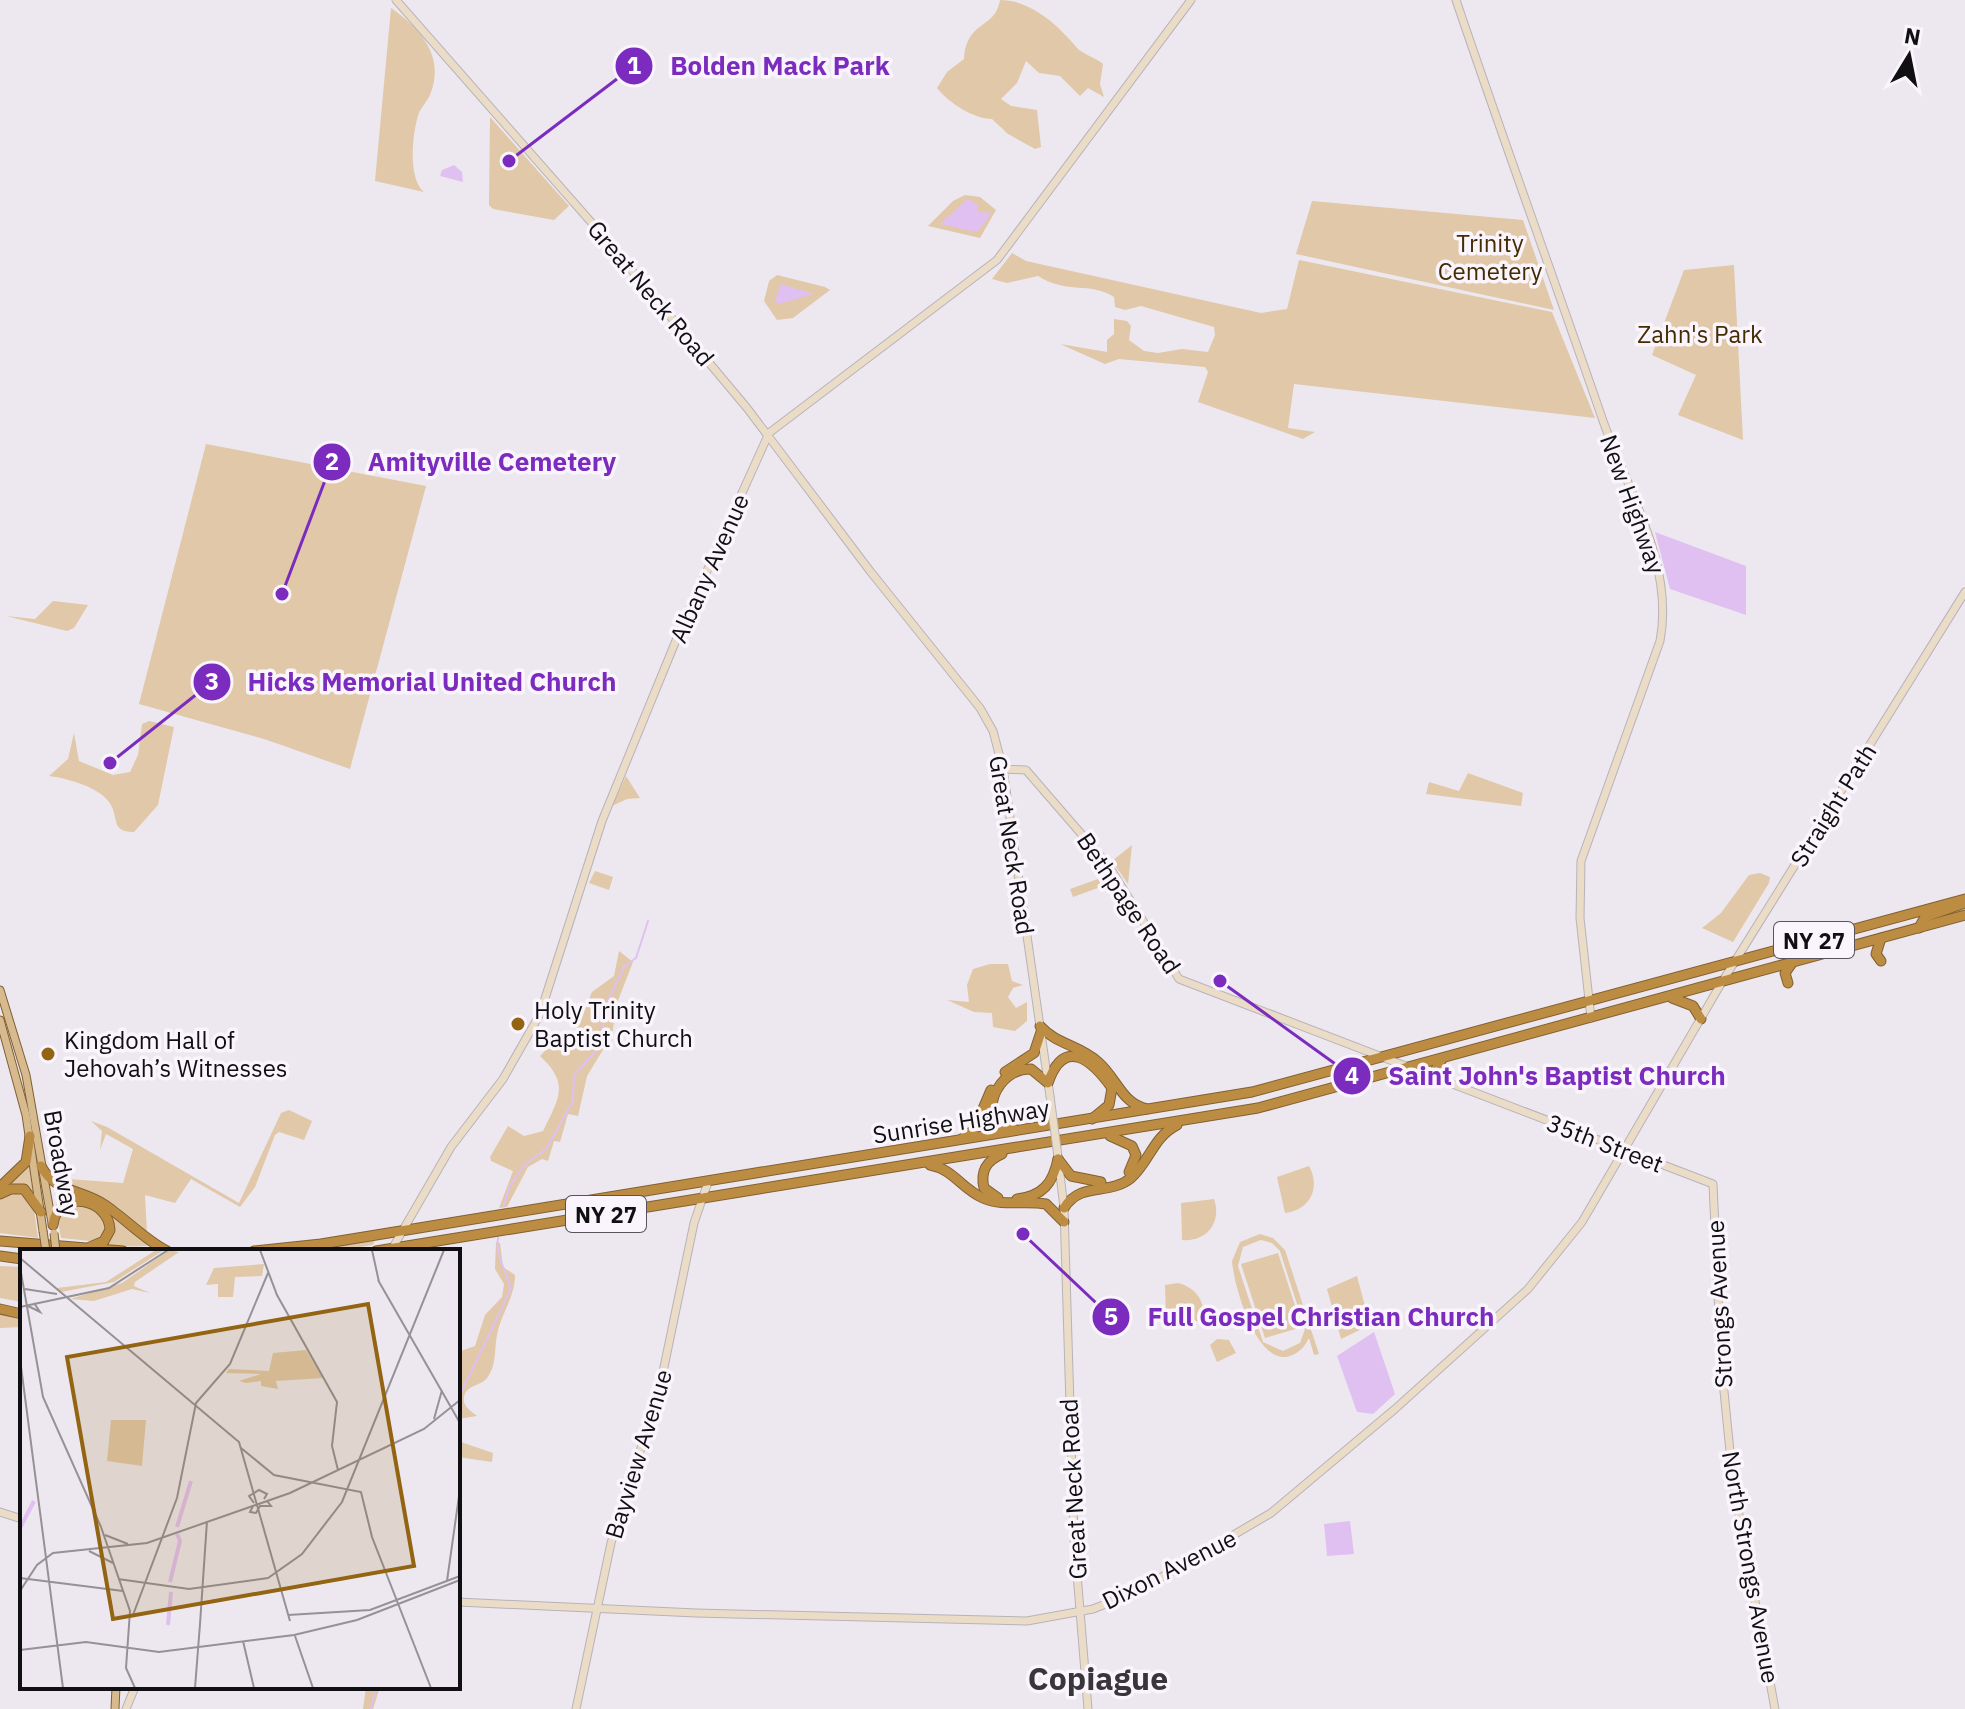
<svg xmlns="http://www.w3.org/2000/svg" width="1965" height="1709" font-family="'IBM Plex Sans',sans-serif">
<style>
.green{fill:#e0c8a9;fill-rule:evenodd}
.water{fill:#e0c0f1}
.lines{fill:none;stroke-linecap:round;stroke-linejoin:round}
.stream{stroke:#e0c0f1;stroke-width:2}
.secondary-casing{stroke:#b7b3b9;stroke-width:9}
.primary-casing{stroke:#806032;stroke-width:9}
.highway-casing{stroke:#806032;stroke-width:11}
.secondary{stroke:#ebdcc7;stroke-width:7}
.primary{stroke:#d7ba8e;stroke-width:7}
.highway{stroke:#bd8c43;stroke-width:9}
.secondary-bridge-casing{stroke:#b7b3b9;stroke-width:9;stroke-linecap:butt}
.primary-bridge-casing{stroke:#806032;stroke-width:9;stroke-linecap:butt}
.secondary-bridge{stroke:#ebdcc7;stroke-width:7}
.primary-bridge{stroke:#d7ba8e;stroke-width:7}
.poi-dot{fill:#936412;stroke:#faf5fc;stroke-width:3}
.labels{text-anchor:middle;dominant-baseline:central;stroke-width:7;stroke-linejoin:round;paint-order:stroke}
.shield{fill:#faf5fc;stroke:#565458;stroke-width:2}
.shield-label{font-size:22px;font-weight:bold;fill:#100f11}
.park-label{font-size:24px;fill:#432b02;stroke:#faf5fc}
.street-label{font-size:24px;fill:#100f11;stroke:#faf5fc}
.poi-label{font-size:24px;fill:#100f11;stroke:#faf5fc;text-anchor:start}
.district-label{font-size:32px;font-weight:bold;fill:#39363b;stroke:#faf5fc}
.inset-river{fill:none;stroke:#e0c0f1;stroke-width:4}
.inset-road{fill:none;stroke:#959196;stroke-width:2}
.view{fill:#936412;fill-opacity:0.15;stroke:#936412;stroke-width:4}
.inset-edge{fill:none;stroke:#100f11;stroke-width:4}
.leader{fill:none;stroke:#7b2cbf;stroke-width:3}
.callout-dot{fill:#7b2cbf;stroke:#faf5fc;stroke-width:3}
.mark-label{font-size:24px;text-anchor:middle;font-weight:bold;fill:#fff}
.callout-label{font-size:26px;text-anchor:middle;font-weight:bold;fill:#7b2cbf;stroke:#faf5fc;stroke-width:7;stroke-linejoin:round;paint-order:stroke}
</style>
<rect width="100%" height="100%" fill="#ede8ef"/>
<g class="green">
<path d="M1000,0c31,0 59,26 77,48 7,7 20,10 26,16l-3,20 4,13 -16,-9 -8,8 -20,-20 -21,-3 -13,-12 -9,22 -16,16 10,7 26,4 4,37 -6,2 -27,-15 -16,-15c-18,0 -43,-16 -55,-31l10,-16 17,-13c3,-40 31,-29 36,-59z"/>
<path d="M391,8c29,20 55,49 39,87 -3,7 -10,13 -12,21 -6,19 -10,63 6,76l-49,-11z"/>
<path d="M490,117l79,89 -15,14 -61,-11 -4,-4z"/>
<path d="M965,195l15,2 16,13 -16,28 -52,-12 25,-25z"/>
<path d="M1312,201l211,19 31,90 -258,-56z"/>
<path d="M1012,253l14,8 235,52 26,-4 12,-49 253,52 43,106 -301,-34 -6,44 27,4 -12,7 -105,-37 10,-30 -3,-5 -86,-8 -14,5 -45,-20 47,8v-12l7,-6v-15l13,2 4,5 -2,14 15,11 14,2 24,-4 26,3 7,-17 -1,-8 -73,-21 -16,4 -10,-3 -1,-10c-25,-16 -46,-2 -76,-21l-31,7 -15,-4z"/>
<path d="M1734,265l9,175 -65,-25 18,-40 -44,-20 32,-85z"/>
<path d="M777,275l48,12 5,3 -37,28 -16,2 -13,-19 5,-20z"/>
<path d="M206,444l220,42 -76,283 -86,-30 -125,-35z"/>
<path d="M53,601l35,4 -14,23 -7,3 -61,-15 29,3z"/>
<path d="M149,721l25,6 -16,78 -24,27c-25,0 -14,-16 -25,-30 -10,-15 -43,-24 -60,-26l19,-17 6,-26 5,28 34,14 17,-3 8,-17 4,-31z"/>
<path d="M1468,773l55,20 -2,13 -95,-12 3,-12 30,9z"/>
<path d="M626,776l14,22 -13,1 -15,7z"/>
<path d="M1132,845l-4,39 -16,-23z"/>
<path d="M595,871l18,6 -4,13 -20,-7z"/>
<path d="M1760,873l10,4 -1,6 -36,59 -31,-14 19,-15 28,-38z"/>
<path d="M1109,875l5,7 -41,15 -3,-8z"/>
<path d="M619,951l14,11 -16,41 -5,32 -25,41 -9,40 -10,-2 -8,28 -6,-1 -6,20 -6,-2 -14,8 -21,40 -8,1 14,-37 -22,-10 -1,-4 18,-31 16,10 19,-5c16,-33 27,-47 -3,-75l18,-19 17,-4 17,-41 22,-16z"/>
<path d="M990,964h18l4,17 11,4 -10,3 -5,9 8,11 11,-6v19l-12,10 -22,-4 -1,-14 -18,-1 -27,-12 22,2 -2,-17 6,-16z"/>
<path d="M289,1110l23,11 -8,19 -25,-8 -4,3 -20,52 -15,20 -49,-28 -16,24 -30,-8 2,38 -29,-26 -63,-29 68,5 10,-34 -27,-15 -6,16 2,-19 -11,-10 16,6 132,76 42,-90z"/>
<path d="M29,1165l4,27 -6,-4 -25,1z"/>
<path d="M1309,1166c12,22 1,44 -24,47l-8,-36z"/>
<path d="M22,1192l11,10 5,36 -38,-5v-33l11,-7z"/>
<path d="M1214,1199c8,23 -7,43 -32,41l-1,-37z"/>
<path d="M81,1203l25,16 -1,18 -15,4 -29,-3 -3,-16 4,-14z"/>
<path d="M112,1213l37,32 -1,1 -45,1 10,-17z"/>
<path d="M1260,1234l13,4 12,12 34,104 -5,1 -5,-17c-5,10 -12,17 -23,19 -31,3 -52,-71 -54,-96l8,-19zM1261,1240l11,3 8,8 25,78 -5,14 -17,8 -20,-9 -25,-76 5,-19z"/>
<path d="M375,1240l-2,5 -39,6h-34z"/>
<path d="M496,1242l4,1 3,24 12,8c0,22 -14,39 -18,60 -3,16 0,29 -10,43 -6,8 -21,7 -23,19 -2,9 7,14 13,19l-19,3v-67l17,-6 10,-31 17,-18 2,-13 -9,-15z"/>
<path d="M1278,1253l24,74 -37,11 -24,-74z"/>
<path d="M0,1266l22,1v35l-22,-4z"/>
<path d="M1357,1276l13,49 -29,14 -14,-50z"/>
<path d="M1178,1283c19,5 28,19 25,39l-37,-4 -1,-33z"/>
<path d="M0,1311l22,5v11l-22,1z"/>
<path d="M1217,1339l12,1 7,13 -19,9 -7,-17z"/>
<path d="M458,1441l35,12 -1,9 -34,-5z"/>
<path d="M366,1687h14l-7,22h-10z"/>
</g>
<g class="water">
<path d="M454,165l8,7 1,10 -23,-6 2,-6z"/>
<path d="M968,199l10,6 -1,7 15,1 -15,19 -37,-8z"/>
<path d="M781,284l33,10 -35,10 -4,-4z"/>
<path d="M1655,532l91,34v49l-76,-26z"/>
<path d="M1374,1332l21,62 -22,20 -16,-2 -20,-56z"/>
<path d="M1350,1521l4,33 -27,2 -3,-32z"/>
</g>
<g class="lines">
<g class="stream">
<path d="M504,1206l5,-19 15,-22 22,-16 27,-48 1,-26 25,-27 7,-43 18,-38 12,-9 12,-37"/>
<path d="M458,1399l52,-108c0,-19 -15,-29 -12,-53"/>
<path d="M371,1709l5,-22"/>
</g>
<defs>
<g id="secondary">
<path d="M396,0l202,230 149,178 123,163 110,137 13,23 10,38 47,327"/>
<path d="M1456,0c47,139 97,276 145,415 24,72 74,147 59,226l-79,220 -1,57 11,100"/>
<path d="M1003,769l23,1 83,96 70,113 534,205 8,177 12,121 42,227"/>
<path d="M1057,1149l7,59 10,329 14,172"/>
<path d="M392,1249l59,-102 52,-68 37,-65 62,-193 77,-188 90,-200 228,-173 194,-260"/>
<path d="M0,1512l22,7"/>
<path d="M458,1602l238,11 331,8 66,-12 43,-17 135,-79 124,-104 133,-120 54,-67 140,-240 243,-390"/>
<path d="M126,1709l9,-22"/>
<path d="M576,1709l35,-166 48,-152 35,-168 14,-41"/>
</g>
<g id="primary">
<path d="M0,990l26,85 26,148"/>
<path d="M0,1020l26,95 17,116"/>
<path d="M115,1709l1,-22"/>
</g>
<g id="highway">
<path d="M1919,928l6,-11 40,-14"/>
<path d="M1881,938l-5,16 5,7"/>
<path d="M1788,983l-3,-10 7,-10"/>
<path d="M1672,998l21,8 8,13"/>
<path d="M1040,1026c17,19 40,19 58,36 18,15 24,42 49,47"/>
<path d="M1005,1072l29,-19 7,-21"/>
<path d="M1439,1080l-3,-11 6,-10"/>
<path d="M1016,1130l-17,-5 -7,-8c-3,-24 13,-48 39,-48l17,14c16,-47 44,-23 64,5l-3,17 -17,14"/>
<path d="M1110,1136l22,10 4,9 -7,17"/>
<path d="M963,1138l11,-8 17,-40"/>
<path d="M1058,1159l13,17 30,6"/>
<path d="M930,1165c23,4 32,24 53,33 21,9 41,2 63,6l18,18"/>
<path d="M41,1166c14,27 41,23 64,39 22,15 39,34 62,46"/>
<path d="M0,1187l26,-25 4,-26"/>
<path d="M0,1194l11,-5h13l17,23"/>
<path d="M998,1198l-14,-10c-4,-17 2,-27 18,-34"/>
<path d="M1017,1199c26,-3 36,-16 41,-40"/>
<path d="M1064,1208c17,-27 45,-12 67,-30 19,-17 22,-41 46,-53"/>
<path d="M53,1225c4,-37 56,-27 57,5l-6,11 -14,6"/>
<path d="M0,1241l123,10"/>
<path d="M254,1251l67,-7 931,-152 713,-193"/>
<path d="M376,1251l882,-143 707,-193"/>
<path d="M0,1256l22,3"/>
<path d="M0,1309l22,5"/>
</g>
</defs>
<use href="#secondary" class="secondary-casing"/>
<use href="#primary" class="primary-casing"/>
<use href="#highway" class="highway-casing"/>
<use href="#secondary" class="secondary"/>
<use href="#primary" class="primary"/>
<use href="#highway" class="highway"/>
<defs>
<path id="secondary-bridge" d="M1050,1096l7,53"/>
<g id="primary-bridge">
<path d="M43,1231l3,20"/>
<path d="M54,1233l2,18"/>
</g>
</defs>
<use href="#secondary-bridge" class="secondary-bridge-casing"/>
<use href="#primary-bridge" class="primary-bridge-casing"/>
<use href="#secondary-bridge" class="secondary-bridge"/>
<use href="#primary-bridge" class="primary-bridge"/>
</g>
<g class="poi-dot">
<circle cx="518" cy="1024" r="8"/>
<circle cx="48" cy="1054" r="8"/>
</g>
<g class="labels">
<g class="shield">
<rect x="1774" y="922" width="80" height="36" rx="6"/>
<rect x="566" y="1196" width="80" height="36" rx="6"/>
</g>
<g class="shield-label">
<text x="1814" y="940">NY 27</text>
<text x="606" y="1214">NY 27</text>
</g>
<g class="park-label">
<text x="1490" y="243">Trinity<tspan x="1490" dy="28">Cemetery</tspan></text>
<text x="1700" y="334">Zahn's Park</text>
</g>
<g class="street-label">
<text transform="translate(651 293) rotate(50)">Great Neck Road</text>
<text transform="translate(1633 504) rotate(70)">New Highway</text>
<text transform="translate(709 568) rotate(-66)">Albany Avenue</text>
<text transform="translate(1833 805) rotate(-58)">Straight Path</text>
<text transform="translate(1012 845) rotate(81)">Great Neck Road</text>
<text transform="translate(1129 903) rotate(56)">Bethpage Road</text>
<text transform="translate(961 1121) rotate(-9)">Sunrise Highway</text>
<text transform="translate(1605 1143) rotate(21)">35th Street</text>
<text transform="translate(62 1163) rotate(80)">Broadway</text>
<text transform="translate(1719 1304) rotate(-93)">Strongs Avenue</text>
<text transform="translate(638 1454) rotate(-73)">Bayview Avenue</text>
<text transform="translate(1073 1489) rotate(-93)">Great Neck Road</text>
<text transform="translate(1751 1567) rotate(80)">North Strongs Avenue</text>
<text transform="translate(1169 1569) rotate(-27)">Dixon Avenue</text>
</g>
<g class="poi-label">
<text x="534" y="1010">Holy Trinity<tspan x="534" dy="28">Baptist Church</tspan></text>
<text x="64" y="1040">Kingdom Hall of<tspan x="64" dy="28">Jehovah’s Witnesses</tspan></text>
</g>
<g class="district-label">
<text x="1098" y="1678">Copiague</text>
</g>
</g>
<g transform="translate(20 1249)">
<rect width="440" height="440" fill="#ede8ef"/>
<path d="M136,1h8l-50,32 -53,10 -4,-4 49,-6zM149,1l10,2 -44,30 -1,4 16,7 -18,-4 -38,12 -24,-2 52,-16zM244,15l-2,12 -27,1 -2,20h-15v-13l-12,1 8,-17zM286,101l17,28 -47,3 2,8 -17,-3v-5l-15,2 -7,-2 22,-7 -35,-1 3,-4 40,2 4,-18zM91,171h35l-4,46 -35,-5z" fill="#e0c8a9"/>
<path class="inset-river" d="M157,278l14,-46M0,279l14,-27M150,333l10,-41 -3,-7M148,376l3,-33"/>
<path class="inset-road" d="M240,1l17,45 60,107 -5,44 6,24M352,1l7,32M0,9l219,184 51,179M0,18l23,130 58,130 29,84 -4,57 9,20M358,31l82,143M5,40l32,5M8,57l12,6 -6,-9M0,58l89,-19 59,-38M0,110l43,329M414,170l8,-29M221,199l33,27 87,17 11,45 59,151M234,254l-5,-7 10,-6 8,4 -3,5M233,257l-3,6 6,1 4,-7h11l-4,-5M85,286l23,9M69,302l24,12M0,329l103,13M98,330l71,10 79,-11 34,-24 40,-52 102,-252M427,332l13,-92M0,342l17,-26 16,-12 94,-10 143,-50 134,-64 36,-29M113,366l44,-117 19,-95 34,-39 38,-91M268,366l82,-5 90,-34M180,375l7,-103M275,387l18,52M223,392l11,47M0,401l66,-8 73,10 135,-17 63,-15 103,-40M175,439l5,-64"/>
<path class="view" d="M348,55l46,262 -301,53 -46,-262z"/>
<rect width="440" height="440" class="inset-edge"/>
</g>
<path class="leader" d="M509 161L634 66M282 594L332 462M110 763L212 682M1220 981L1352 1076M1023 1234L1111 1317"/>
<g class="callout-dot">
<circle cx="509" cy="161" r="8"/>
<circle cx="282" cy="594" r="8"/>
<circle cx="110" cy="763" r="8"/>
<circle cx="1220" cy="981" r="8"/>
<circle cx="1023" cy="1234" r="8"/>
<circle cx="634" cy="66" r="20"/>
<circle cx="332" cy="462" r="20"/>
<circle cx="212" cy="682" r="20"/>
<circle cx="1352" cy="1076" r="20"/>
<circle cx="1111" cy="1317" r="20"/>
</g>
<g class="mark-label">
<text x="634" y="74">1</text>
<text x="332" y="470">2</text>
<text x="212" y="690">3</text>
<text x="1352" y="1084">4</text>
<text x="1111" y="1325">5</text>
</g>
<g class="callout-label">
<text x="780" y="75">Bolden Mack Park</text>
<text x="492" y="471">Amityville Cemetery</text>
<text x="432" y="691">Hicks Memorial United Church</text>
<text x="1557" y="1085">Saint John's Baptist Church</text>
<text x="1321" y="1326">Full Gospel Christian Church</text>
</g>
<g transform="translate(1909 56) rotate(10)" stroke="#faf5fc" stroke-width="6" paint-order="stroke">
<path d="M0-6L14 30L0 20L-14 30Z" fill="#100f11"/>
<text y="-12" font-size="22" font-weight="bold" text-anchor="middle" fill="#100f11">N</text>
</g>
</svg>
